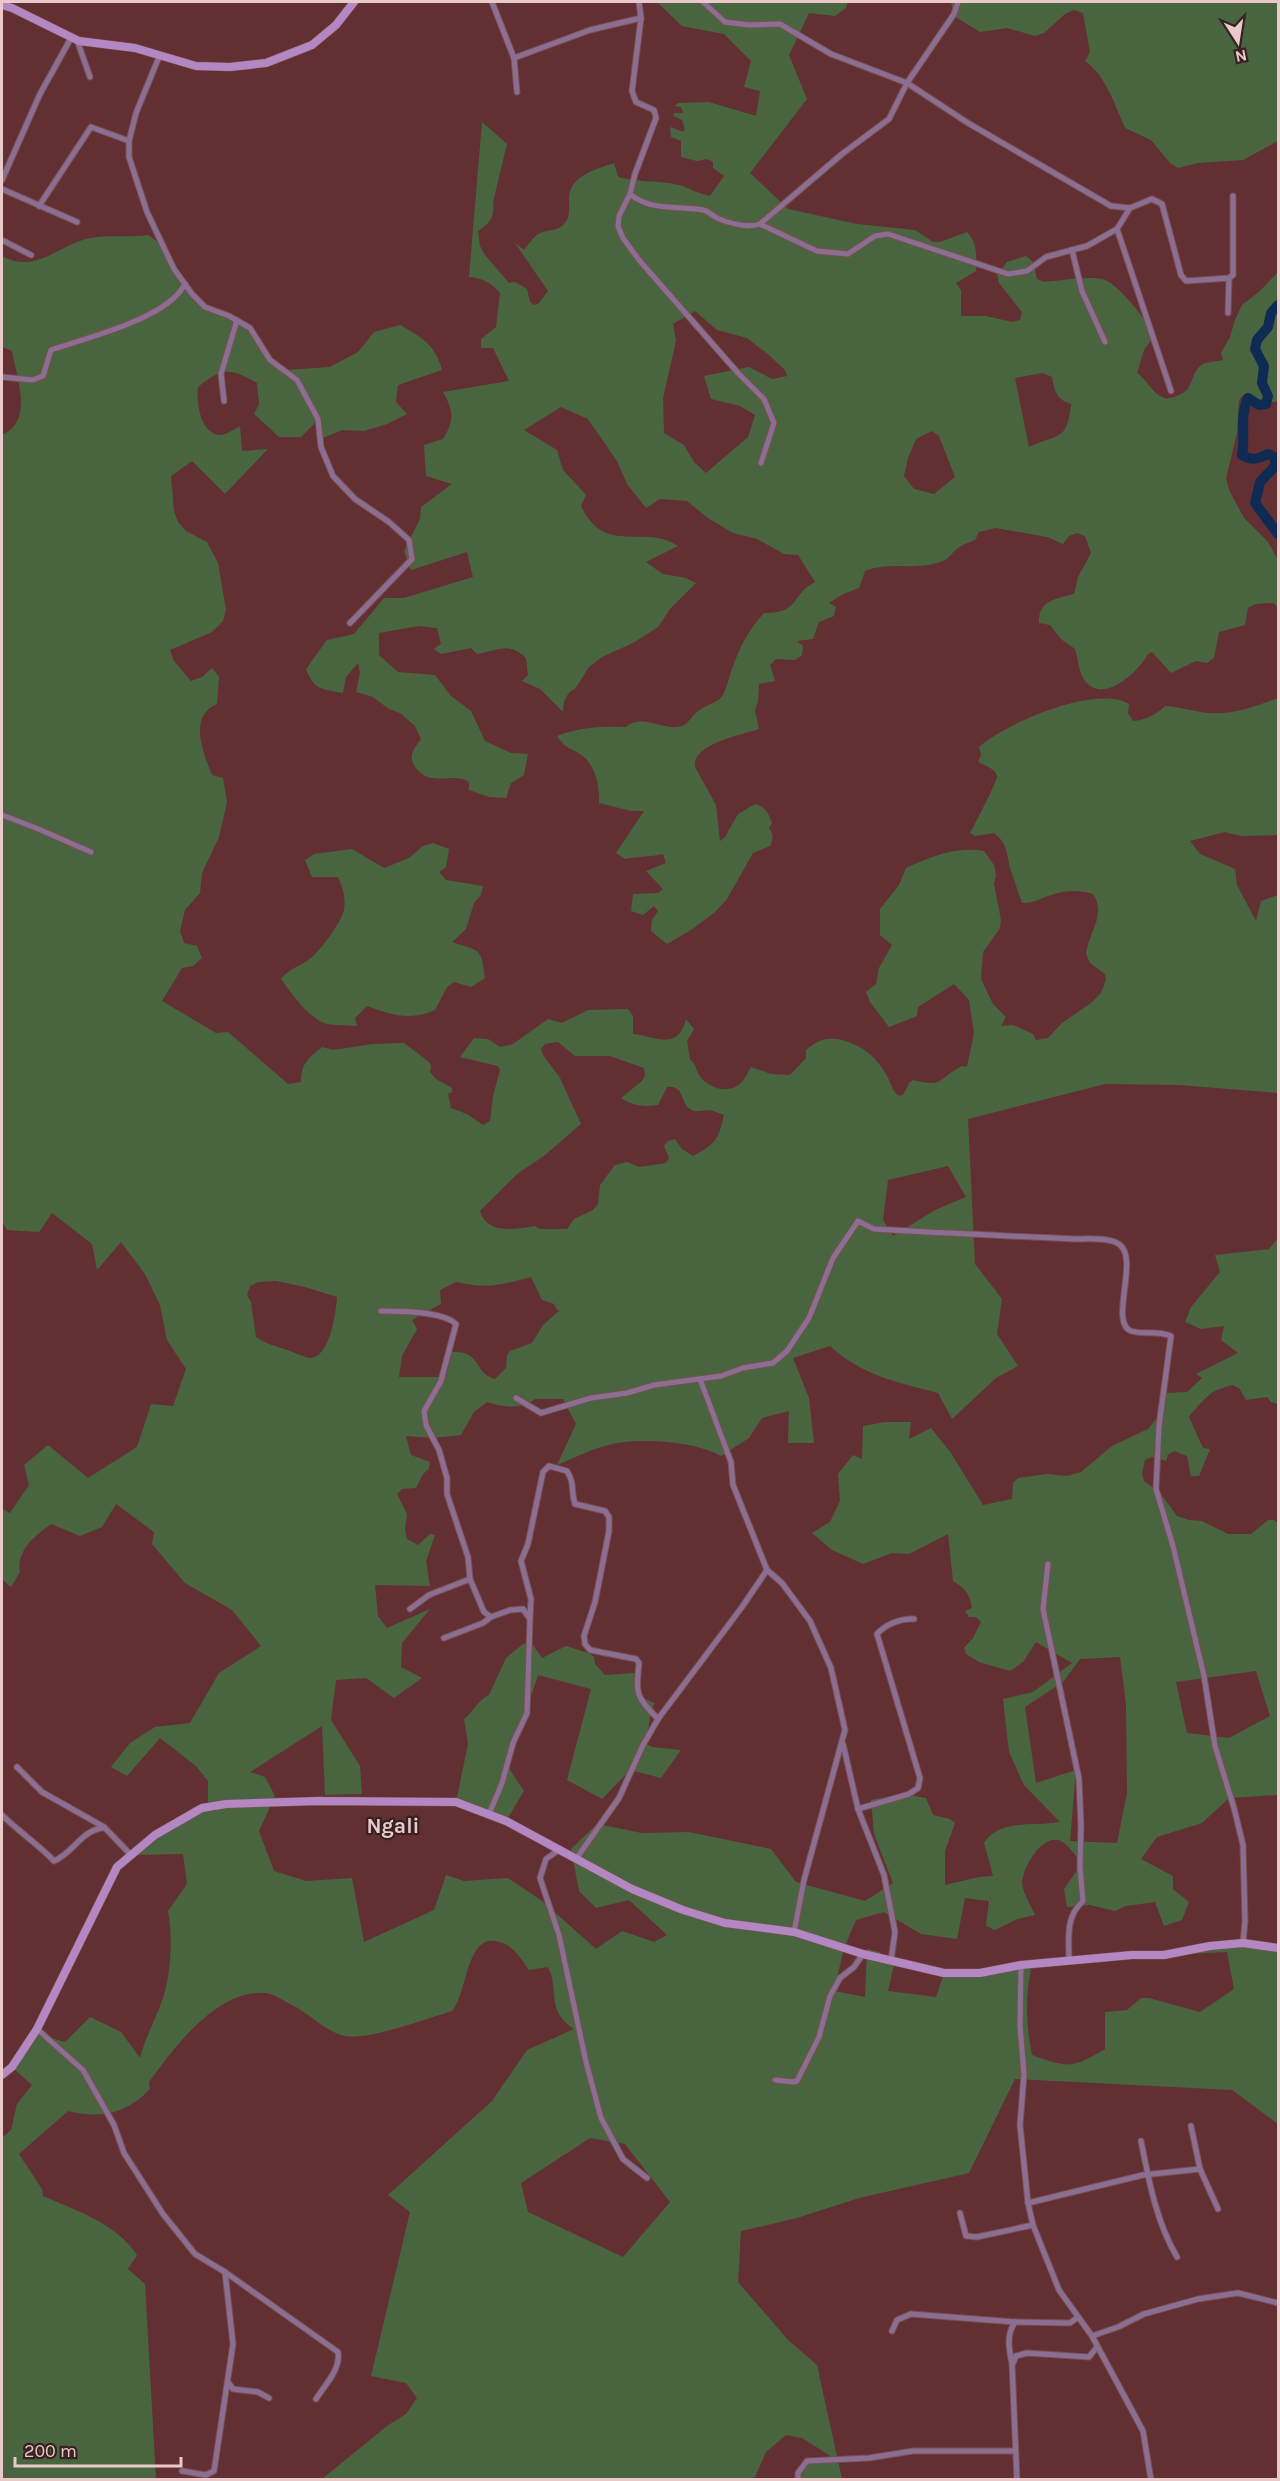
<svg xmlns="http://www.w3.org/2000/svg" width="1280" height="2481" font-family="Karla,sans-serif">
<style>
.green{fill:#496540;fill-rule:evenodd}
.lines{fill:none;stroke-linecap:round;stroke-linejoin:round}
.river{stroke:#0f2b54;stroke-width:10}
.street-casing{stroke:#7d4f51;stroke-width:7}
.secondary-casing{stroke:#7d4f51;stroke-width:9}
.street{stroke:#8b6f93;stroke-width:5}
.secondary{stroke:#b387c1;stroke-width:8}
.labels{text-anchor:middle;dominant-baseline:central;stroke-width:4.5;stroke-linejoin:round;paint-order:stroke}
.quarter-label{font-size:21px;font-weight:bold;fill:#e9c9c9;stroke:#382121}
</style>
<rect width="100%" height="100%" fill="#623033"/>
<g class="green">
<path d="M657,2h191l-2,6 -11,8 -26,-3 -20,42 18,44 -57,74 38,36 69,15 58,6 18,12h7l27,-10c11,11 9,25 9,39l-20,12 5,7v26h25l26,6 8,-2 2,-8 -23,-29 -2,-8 10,-13 19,-6 7,6 4,17 7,3c15,-1 48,-7 61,-2 15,6 43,42 49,56l-10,14 -7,23c9,6 15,19 23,23 5,3 8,3 14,1 23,-8 13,-17 26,-31 5,-5 16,-4 23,-6l-2,-7 9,-16 5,-17 7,-15 18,-14 18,-19v129l-19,4 -15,-11 -5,6 -2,33 -11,45 3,12 15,28 24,24 10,18v47l-5,-4 -18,1 -7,4 -3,17 -26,7 -5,26 -7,5 -11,-2 -25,12 -19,-21 -4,2c-9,17 -44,51 -63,27 -6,-8 -7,-22 -10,-32l-14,-10 -11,-14 -11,-2c-1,-23 17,-24 35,-29l4,-17 13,-24 -6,-17 -8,-3 -8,3 -6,8 -16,-7 -51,-9 -17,4 -4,8c-5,2 -12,4 -17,8 -7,5 -9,12 -18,14 -26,9 -49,-1 -75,9l-6,17 -16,6 -14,9 7,4 -2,9 -15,6 -6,17 -16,2 6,5 -1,9 -7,5 -19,-1 -6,6 5,16 -16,3 -1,17 -3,9 4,19c-17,6 -68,15 -64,38l21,38 4,36 5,-4 13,-23 17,-10c10,2 14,10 17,19l-3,5c5,6 4,11 1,18l-17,7 -26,46 -13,14 -23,17 -24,14 -16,-13 1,-11 6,-9 -4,-5 -11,9 -12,-4 2,-17 25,-1 5,-4 -17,-18 20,-8 -3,-9c-13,3 -24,2 -38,5l-9,-6 28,-42h-13l-32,-8c1,-14 -3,-36 -15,-46 -11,-9 -18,-7 -27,-21 23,-9 45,-10 69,-9 17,-15 41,7 58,-2 5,-3 8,-9 13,-13 7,-7 20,-8 26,-17 4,-8 6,-18 9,-26 7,-21 17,-40 32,-56 37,0 25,-17 51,-31l-17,-27 -14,-1 -27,-15 -24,-6 -25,-15 -21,-17 -27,-2 -14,9 -19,-24 -10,-23 -29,-42 -27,-12 -37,23 33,20 6,20 23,25 -5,11c24,51 63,17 97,40l-32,16 17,12 23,4 10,5 -26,26 -12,18 -25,16 -31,14 -13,10 -14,22c-9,3 -12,14 -12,23l-23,-23 -18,-8 6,-6 -2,-17c-18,-17 -28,-7 -49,-4l-6,-6 -30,6 -7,-5 7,-5 -4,-16 -18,-2 -40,7v22l19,17 37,3 16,21 20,15 14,30 26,12 17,1 -4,21 -13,8 -5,15 -17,-1 -20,-7v-8c-16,-11 -38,6 -53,-14 -9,-12 -2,-19 5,-29l-6,-13 -15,-13 -11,-4 -16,-12 -17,-5 4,-19 -2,-10 -12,14 -3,16c-22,-4 -29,-3 -37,-24l21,-29 27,-6 30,-36h20l69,-21 -6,-25 -56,18 -7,-19 16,-32 1,-12 31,-23 -26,-8 -2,-31 19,-6c11,-18 11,-28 0,-47l66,-11 -16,-33h-12v-9l15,-12 4,-34c-8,-10 -18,-15 -31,-16l13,-155 25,22 -14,58c2,15 -3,21 -15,29l2,15 5,9 24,28 6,-1 12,7 3,13 4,3 4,-1 10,-13 -33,-48 9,7c4,-5 8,-11 13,-15 7,-6 19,-3 26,-10 8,-7 6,-17 6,-27 1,-23 28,-29 45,-35l4,14c20,6 40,3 61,8 10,3 20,9 31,11l14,-20 -11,-8v-6l-6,-3 -10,2 -16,-4v-16l-10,-4 -1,-7 1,-3 12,5 2,-3 -3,-9 -9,-4 1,-3h9l-2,-6 -6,-1 3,-3 31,-1 47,14 4,-25 -16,-4 7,-26 -27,-27 -42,-8zM695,311l22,19 30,8 22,17 16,15 2,6 -15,3 -23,-12 -45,9 7,23 29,7 15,9 -7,22 -42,36 -12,-11 -10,-17 -20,-12 -1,-35 13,-57 -3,-17zM1043,373l9,4c3,15 4,22 19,27 -4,39 -13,29 -42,43l-14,-69zM932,431l7,5 16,41 -21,17 -20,-5 -10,-13 4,-18 8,-19z"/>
<path d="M951,2h327v139l-35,19 -45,3 -20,5 -8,-5 -19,-23 -26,-12c-10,-23 -19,-52 -40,-67l5,-9 -7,-39 -9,-3 -9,4 -21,19 -9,3 -28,-8 -27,4 -26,-16z"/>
<path d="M148,235l14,10 12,24 31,38 45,21 20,32 16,10 44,-3 28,-15 16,-20 26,-7c22,13 35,19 42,45l-44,15 -2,17 11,12 -20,10 -23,7 -22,-1 -19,8 -5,-18 -17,17h-22l-25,-23 5,-10 -2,-21c-27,-15 -34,-16 -59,4 -2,14 2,49 24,48 5,-1 13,-6 18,-9l2,25 26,-2 -43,45 -33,-33 -21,15 3,35 4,11 8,9 21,11 11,21 8,47 -3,11 -11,11 -42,18 4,11 17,20 11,-4 10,-9 7,9 -2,27c-30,13 -13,50 -5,71l11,3 4,24 -8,35 -17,36 -2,20 -15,17 -5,21 4,12 13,3 5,12 -9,8 -11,2 -20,33 54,32 12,-1 60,52 13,-2c0,-18 7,-24 21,-35l11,3 40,-6 31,-1 25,19 2,4 -1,6 6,7 16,9v4l-4,2 3,14 16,6 16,11 7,-4 3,-25 7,-26 -2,-4 -38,-9 14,-19 14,1 12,8 13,-3 35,-25 14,4 26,-13 40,-1 5,7v18c19,1 45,19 53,-15l8,10 -7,12 3,19c7,4 5,9 9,15 9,13 29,20 42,8 4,-4 7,-11 10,-16l20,7 19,1 16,-17v-8c12,-11 24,-14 39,-9 20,6 32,17 42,35 5,8 4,14 12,20l4,-1 6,-12 4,-3c31,8 24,-1 49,-14l5,1 7,-34 -5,-33 -15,-16 -36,23 -1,9 -28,11 -19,-25 -4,-10 10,-8 3,-16 13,-23 -12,-10v-26l19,-24 7,-17c25,-11 49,-22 78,-17l10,14 2,10 -2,9 7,36 -1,8 -17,24 -2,27 12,25 13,13 -5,9 12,-1 20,9 3,6 12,-2 14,-15 29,-20 10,-10 5,-13 -1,-6 -15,-11 -4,-9c2,-20 21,-40 7,-60 -12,-4 -27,-4 -39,0 -11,3 -21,10 -32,9 -4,-11 -7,-21 -11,-32 -5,-16 -2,-26 -17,-38l-19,3 -5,-3c4,-7 28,-53 27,-57 -1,-7 -13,-11 -19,-14l3,-7 -2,-8c27,-24 117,-63 150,-43l-1,9 5,8c12,-1 23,-6 32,-15 15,1 28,5 43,7 25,2 48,-7 70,-15v137l-37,1 -16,-4 -35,9 10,13 35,15 2,16 19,36 5,-20 17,-6v198l-99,-8 -74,-1 -137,35 7,145 27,35 -5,35 21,32 -22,12 -44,41 -14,-26c-41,-11 -75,-17 -108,-47l-37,12 16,40 5,45h-26l1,-32 -27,7 -13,20 -28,18c-25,-15 -84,-19 -112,-11 -18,4 -35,13 -52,20l19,-41 -13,-25h-28c-14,11 -33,8 -48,3l-13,10 -13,23 -28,3 -27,-2 5,19 19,7 -1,7 -6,5 -7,14 -14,1 -5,5 10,20 -2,15 2,10 11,6 12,-11 5,1 -9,26 4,25 -55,-1 3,31 9,12 43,-19 -28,34 -1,24 21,11 -28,20 -28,-20 -30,2 -5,40 29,46 2,28 -37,1 -3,-69 -72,46 15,5 10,19 -16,35 15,40 32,10 46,-3 12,64 70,-32 12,-35 18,6 44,-3 34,23 54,48 26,-18 32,11 13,-7 -38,-35 -33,8 -17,-17 -8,-42 26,-25 45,9 47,-1 82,17 25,33 69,19 28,-18 -19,-49 -3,-34 31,-6 24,4 7,17 17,4 5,4 -10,28v34l34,-8 14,-1 -9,-33c16,-25 49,-16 76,-21l-36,-37 -15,-33 -6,-53 30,-7 39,-29 -36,-21 -13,20 -13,9 -31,-9 -13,-8 -2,-6 9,-10 8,-16 -5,-5h-7l-4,-6 7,-3c-3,-15 -6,-19 -19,-27l-5,-47 -39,20 -17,-1 -29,11 -31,-14 -20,-17 18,-11 10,-21 -2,-27 15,-19 9,4 1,-33 22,-4h26l-2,17 22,-11 20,25 32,52 29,-6 1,-16 5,-5 29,-4 20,2 14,-4 31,-26 36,-17 9,-11 1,-14 8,-11 21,-1 15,-14 -6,-4 42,-21 -17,-13 3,-14 -23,3 -16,-7 6,-15 29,-35 -5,-17 54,-6 9,-11v166l-7,-2 -4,-5 -21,3 -7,-12 -7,-3c-6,2 -14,4 -19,7 -4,2 -22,21 -24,25l14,31 7,1 -11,27h-8l-4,-20 -13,-5 -6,4 -2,6 -14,-4 -7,3 -3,14 2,7 17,13 16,22 12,4 13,1 26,13h23l17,-14h6l4,3v272l-49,3 -27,25 -45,14 -16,22 32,17v13l16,13 -7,18 -18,6 -9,-24 -29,4 -11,5 -25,-6 -23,2 -3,-18 18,-26c-6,-6 -15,-21 -24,-23 -17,-4 -36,28 -36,44 1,9 9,22 13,31l-18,4 -22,11 -9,-4 3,-25 -24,-3 -8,41 -36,-5 -37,-22 -28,8 -12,28 -10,43 31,6 2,-48 12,3 12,8 5,-4 -8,35 48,6 8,-24 81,-8 6,4c-6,30 -5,56 1,86 37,13 39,14 73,-6v-37l22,-2 14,-12h8l51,14 34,-23 -7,-37 -63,3 79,-12 35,5v176l-46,-34 -217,-11 -46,94 -110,25 -62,20 -56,13 -3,51 50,58 29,25 25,114h-44l9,-18 25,-4 -30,-19 -16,-3 -20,17 -11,25 -6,2h-427l65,-53 19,-12 11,-16 -11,-15 -35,-7 39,-164 -22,-17 104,-94 35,-51 47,-21c-29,-19 -14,-38 -26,-62l-19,3c-10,-14 -16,-26 -34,-29 -29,-5 -28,54 -43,70 -23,7 -86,30 -107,25 -22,-5 -35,-23 -55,-32 -7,-4 -16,-10 -25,-11 -48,-4 -91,55 -116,89l1,7c-23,25 -51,30 -82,22l-49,43 23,35 1,7c34,15 73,27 94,59l-9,14 17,15 11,195h-154v-341l9,-8 6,-26 15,-19 -20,-18 25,-38 14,9 14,4 25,-25 31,15 19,26c6,-23 16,-39 23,-60 8,-24 10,-63 5,-87l19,-27 -4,-30 -52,1 71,-47 19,-4 -13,-2v-21l-12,-15 -36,-28 -33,38 -16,-9 19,-24 25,-16 35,-4 29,-50 42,-27 -29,-36 -47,-27 -33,-39 2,-12 -38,-28 -14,23 -22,9 -29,-12c-15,11 -35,26 -31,48l-9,15 -9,-8v-70l8,4 19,-28 -5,-20 24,-20 40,33 49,-31 14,-43 22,2 13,-37 -19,-29 -7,-35 -15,-31 -24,-32 -24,28 -5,-26 -40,-31 -13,19 -32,-2 -5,-9v-786c32,-14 15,-56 10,-84l-10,-4v-91c32,18 55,-9 84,-17 20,-5 41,-1 62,-4zM558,1042l17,14h35l34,12 1,7 -3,6 -21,17c13,8 22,9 37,7l9,-18c18,-2 12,14 23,22 5,4 13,1 20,1 4,1 9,3 14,5 -6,25 -8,29 -31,41l-11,-7 -7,-10 -7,2 -4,5 5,12 -3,5 -27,4 -12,-5 -12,3 -15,20 -2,19 -5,6 -19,9 -7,10h-27l-5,-3c-19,3 -48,9 -55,-15l37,-37 28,-19 36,-31 -21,-46 -17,-23 -2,-6 4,-5zM948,1166l18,31 -31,13 -42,26 -10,-16 5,-40zM531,1277l11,23 12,4 3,6h3l-17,15 -11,18 -22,8 -3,4 -1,13 -11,11c-22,-6 -13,-29 -43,-27l-6,25h-47l3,-21 15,-27 -5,-9 29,-16 -1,-14 16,-8c30,7 46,3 75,-5zM276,1281l29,6 32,10c-1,15 -7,61 -27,61 -7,-1 -16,-6 -23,-8 -11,-4 -21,-6 -31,-13l-5,-35 -4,-7 3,-9 8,-4zM1120,1657l6,47 1,89 -10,50 -47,-2 6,-71 -40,13 -11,-76 38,-25 17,-23zM1256,1671l14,45 -41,22 -42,-5 -11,-51zM590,2138l35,6 45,58 -47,55 -95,-45 -7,-29z"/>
<path d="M433,843l16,6 -3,18 -7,5 7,8 37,6 -2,9 -7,8 -8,26 -14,13c28,10 29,4 33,36l-14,9 -17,-5 -7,5 -12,23c-24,11 -44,5 -68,-4l-12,12 2,8c-10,-1 -24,0 -33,-3 -18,-8 -32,-29 -43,-44 8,-11 21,-13 31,-22 10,-9 29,-34 32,-47 2,-12 -1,-22 -6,-33h-26l-7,-17 9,-6 38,-5 32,19 25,-10 14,-12z"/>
<path d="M523,1644l10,1 9,13 24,-12 22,7 6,4 1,7 10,11 29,-2 4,5 4,20 13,5 -4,7 -5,34 6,3 29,3 -20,28 -31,-8 -28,29 -35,-19 24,-91 -53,-14 -30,92 16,24 -18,30 -50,-19 12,-58 -4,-25c9,-7 14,-19 25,-24l17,-37z"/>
</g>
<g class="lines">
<path class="river" d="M1278,305l-7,8 -3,14 -11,13 -2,9 9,17 -2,17 6,13 -2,8 -7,1 -11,-7c-9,19 -2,37 -6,57 10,6 16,4 26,-1l6,3 2,8 -16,17 -5,21 23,31"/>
<defs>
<g id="street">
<path d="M492,2l22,56 3,34"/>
<path d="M639,2l2,16 -9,73 4,11 18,8 2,8 -21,56 -5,20 -11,22 -1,10 5,12 16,22 99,113 26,26 10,24 -13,40"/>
<path d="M703,2l22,20 24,3 31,-1 51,30 76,29 61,40 143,83 19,2 22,-9 10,5 19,71 5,6 43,-3"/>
<path d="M77,40l13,37"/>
<path d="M514,58l76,-28 51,-12"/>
<path d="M129,141l7,-28 23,-56"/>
<path d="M2,180l38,-86 31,-56"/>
<path d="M2,189l75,33"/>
<path d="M630,194c22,18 48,11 73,16 6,1 10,7 16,9 13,5 29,9 41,5l82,-70 47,-35 18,-36 47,-69 4,-12"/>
<path d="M39,206l52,-79 38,14v16l18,55 27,57 18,25 13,13 24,9 21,12 20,32 27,20 21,39 3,28 12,29 22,23 34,23 20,18 3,19 -62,64"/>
<path d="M760,224l57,27 31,3 27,-18 13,-2 120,40 19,-3 19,-14 41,-11 30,-17 13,-21"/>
<path d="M1117,229l54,162"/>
<path d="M2,240l29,15"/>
<path d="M1072,250l10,41 23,51"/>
<path d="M1228,313l1,-35 4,-3v-79"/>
<path d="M2,377l31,3 10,-4 8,-26c37,-13 116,-31 134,-66"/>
<path d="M224,401l-3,-27 16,-54"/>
<path d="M2,815l34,13 55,24"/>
<path d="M381,1311c19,0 62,0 75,13l-15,57 -17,30 2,14 13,25 8,28v16l21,63 2,22 14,33 7,5 19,-7 13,-1 7,10 -3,94 -14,30 -11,40 -13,31"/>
<path d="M700,1379l31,83 2,23 34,85 15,13 28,38 21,47 14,62 -41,150 -10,52"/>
<path d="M516,1398l25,15 50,-15 36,-5 27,-8 67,-9 22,-8 30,-5 14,-12 22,-33 24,-60 25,-37 16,8c67,4 134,7 201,10 12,0 36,-2 45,6 19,15 -11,78 11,86 12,4 26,-1 40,5l-12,90 -3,63 17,57 31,130 11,70 19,62 9,37 2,76 -2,22"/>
<path d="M1048,1564l-5,45 36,170 2,46 -1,42 3,34c-18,16 -14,38 -14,60"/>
<path d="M410,1609l19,-14 41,-16"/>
<path d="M530,1618l1,-19 -10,-38 7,-17 15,-72 6,-6 18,5c9,15 3,20 8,33l30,7 4,6v14l-14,71 -11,34 1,8 5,6 46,9 3,4c-3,32 -4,32 19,56"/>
<path d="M444,1638l39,-15 8,-6"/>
<path d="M843,1744l15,65 26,66 11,57 -4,28"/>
<path d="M17,1767l25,25 62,35 27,28"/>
<path d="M858,1809l51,-15 9,-6 2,-10 -43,-144c9,-10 24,-16 37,-15"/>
<path d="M2,1815c16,16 36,29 52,46 19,-8 27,-30 48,-33"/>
<path d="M560,1849l-14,10 -6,19 19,57 27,127 15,56 22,41 24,19"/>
<path d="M576,1859l43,-61 24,-53 15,-26 84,-112 25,-37"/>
<path d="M1021,1965l-1,61 4,48 -4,51 8,78 5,22 26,65 33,46 51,95 8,49"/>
<path d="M37,2029l46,41 31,55 10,28 39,61 32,40 30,18 113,80c3,17 -13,33 -22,47"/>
<path d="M775,2080l18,2 4,-1 22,-44 11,-41 10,-18 14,-11 9,-13"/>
<path d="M1191,2126l9,43 18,40"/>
<path d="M1141,2141c8,40 15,80 36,116"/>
<path d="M1028,2203l115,-28 57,-6"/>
<path d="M960,2213l6,23 11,1 56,-12"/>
<path d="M1015,2322c-9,13 -6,27 -3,42l5,116"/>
<path d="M892,2331l5,-11 14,-6 104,8 55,1 8,-6"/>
<path d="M1092,2336l26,-9 26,-13 54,-15 40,-6 40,10"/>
<path d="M1013,2363l3,-7 11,-3 62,4 8,-10"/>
<path d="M228,2382l5,7 25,3 11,6"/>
<path d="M182,2471l24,4 8,-4 19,-127 -8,-72"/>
<path d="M798,2480v-7l9,-12 62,-3 44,-7h102"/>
</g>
<g id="secondary">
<path d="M2,5l10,3 67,33 56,7 61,18 34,1 36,-4 46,-18 24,-20 18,-23"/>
<path d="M2,2075l10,-8 25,-38 80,-162 38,-32 47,-27 24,-4 92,-3 138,1 50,19 126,68 51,21 42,13 69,9 69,22 81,19h36l41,-8 111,-10h32l46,-9 33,-3 35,5"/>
</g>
</defs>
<use href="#street" class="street-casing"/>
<use href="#secondary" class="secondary-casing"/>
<use href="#street" class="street"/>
<use href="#secondary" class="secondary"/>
</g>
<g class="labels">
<g class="quarter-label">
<text x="393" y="1826">Ngali</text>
</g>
</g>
<rect width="1280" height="2481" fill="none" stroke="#e9c9c9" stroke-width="6"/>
<g transform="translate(1238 42) rotate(168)" stroke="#382121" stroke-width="4.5" paint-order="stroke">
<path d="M0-4.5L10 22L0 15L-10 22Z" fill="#e9c9c9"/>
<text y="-9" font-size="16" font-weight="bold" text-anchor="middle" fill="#e9c9c9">N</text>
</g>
<path d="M15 2457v9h166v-9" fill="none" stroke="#e9c9c9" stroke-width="3"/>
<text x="24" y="2457" font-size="18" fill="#e9c9c9" stroke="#382121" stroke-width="4.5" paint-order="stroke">200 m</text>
</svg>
